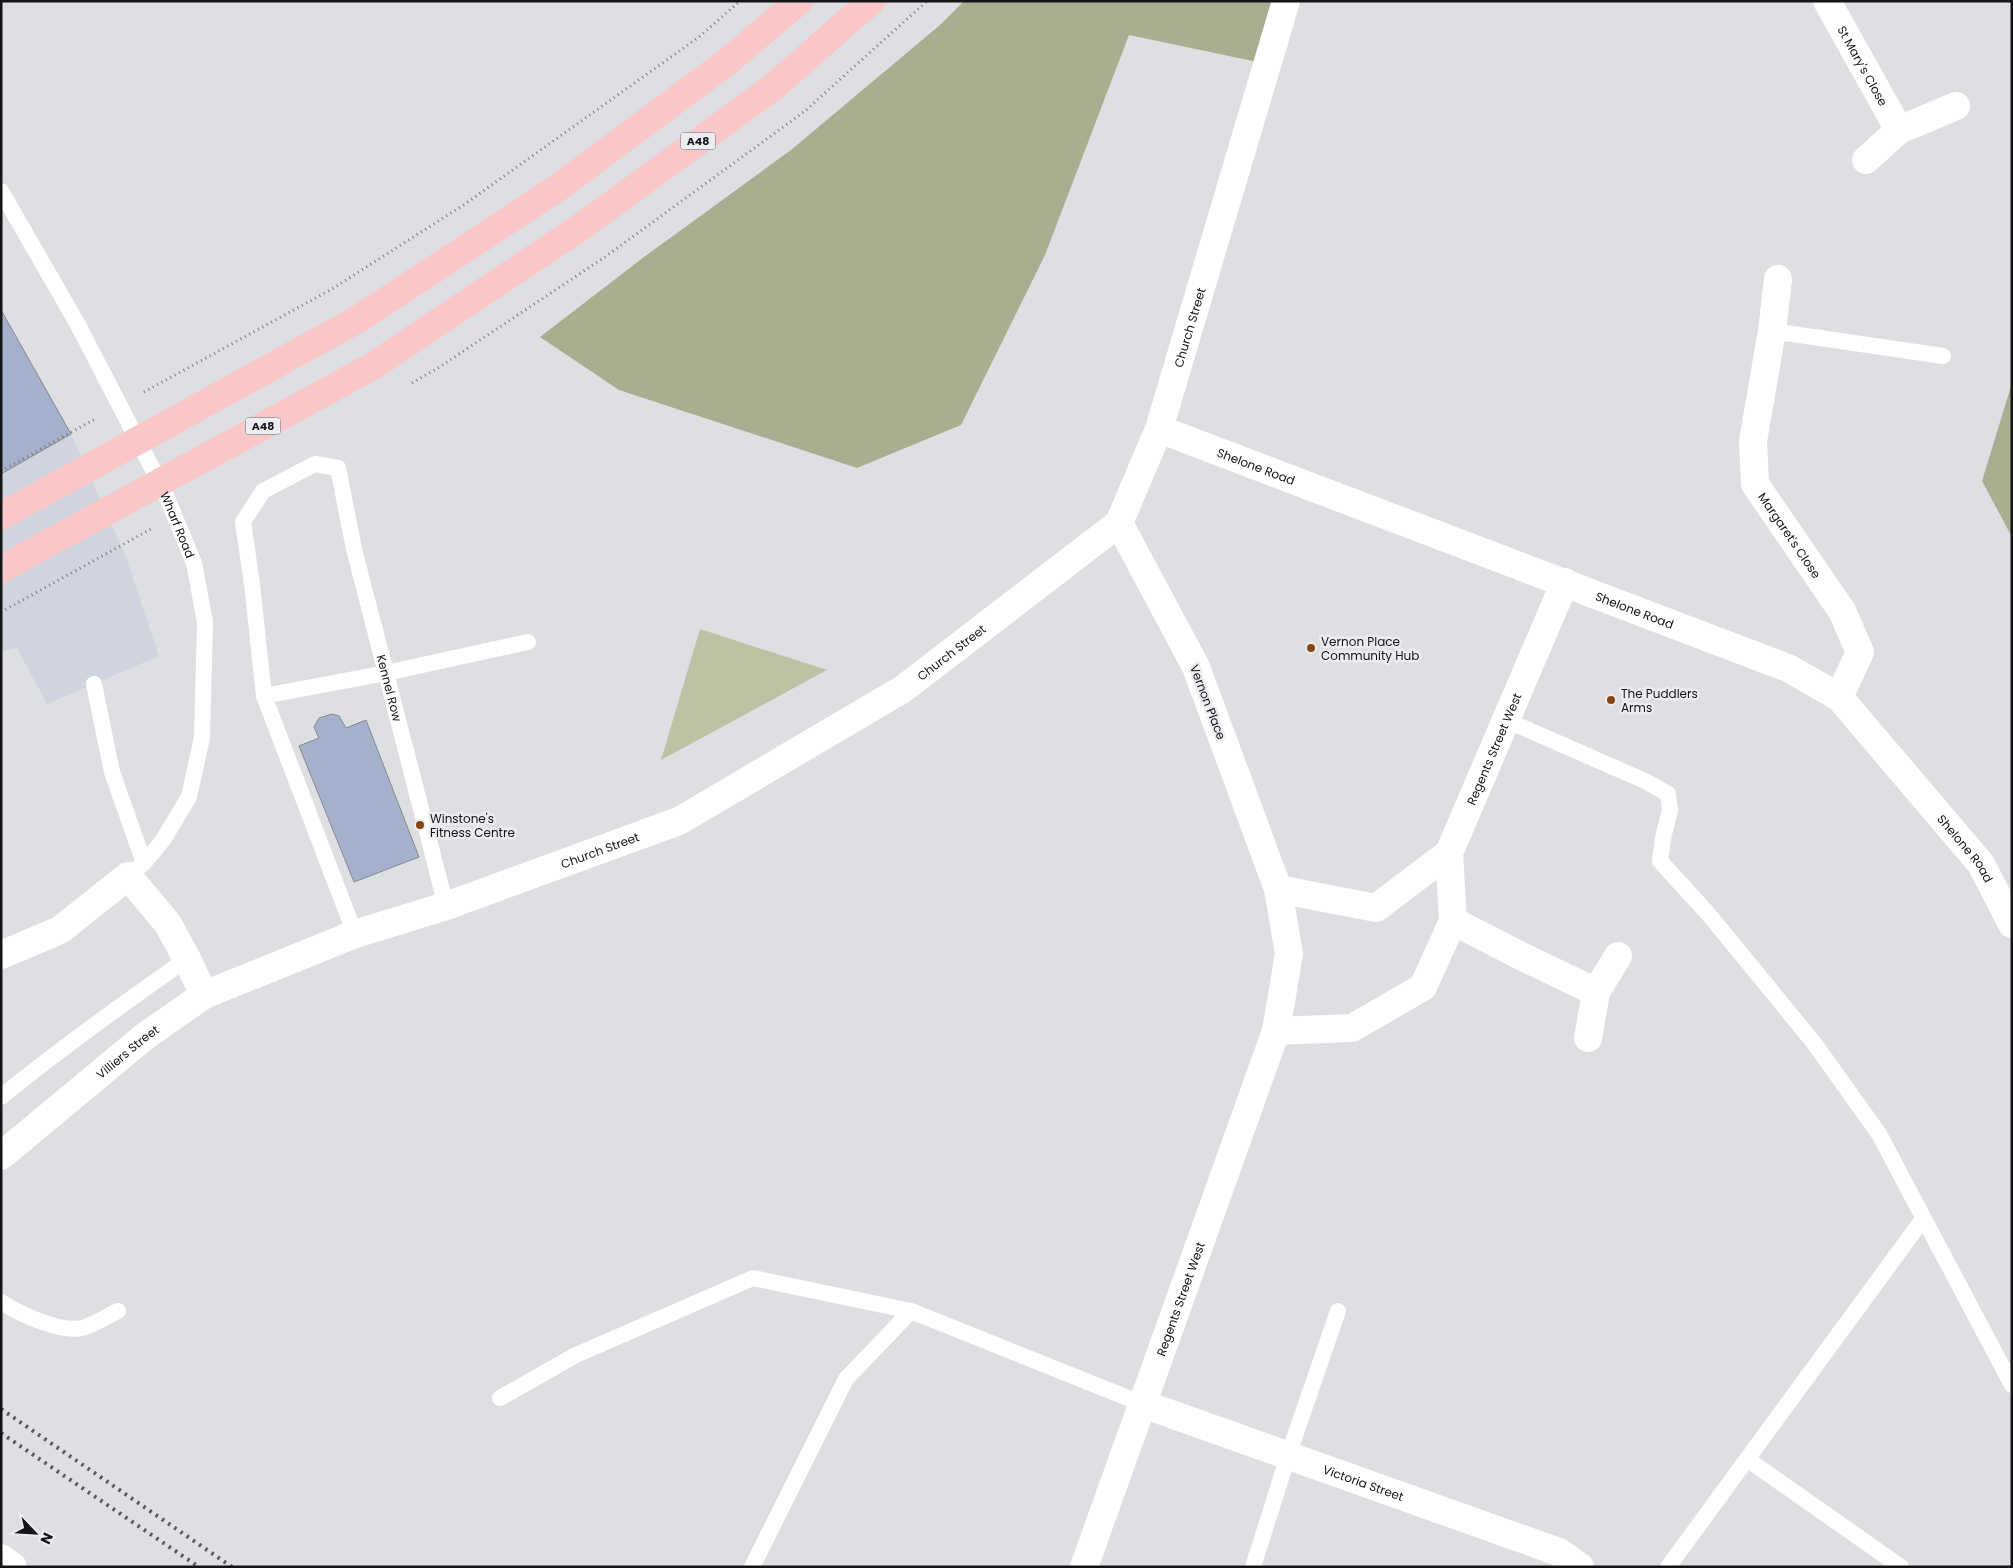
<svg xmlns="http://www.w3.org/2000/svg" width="2013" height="1568" font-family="Poppins,sans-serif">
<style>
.built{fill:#d0d4de}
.green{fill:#bdc2a5}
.forest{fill:#a9ae91}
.building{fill:#a5b1cc;stroke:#87888b}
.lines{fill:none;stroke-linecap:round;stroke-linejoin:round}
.path{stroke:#77787a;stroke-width:3;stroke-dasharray:1 4;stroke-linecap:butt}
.service{stroke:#fff;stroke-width:16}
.minor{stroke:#fff;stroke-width:28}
.primary{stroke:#fac7c9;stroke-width:28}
.rail{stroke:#595a5c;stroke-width:4;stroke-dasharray:2.5 5;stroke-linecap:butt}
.poi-dot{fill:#864413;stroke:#ebedf0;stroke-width:2}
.labels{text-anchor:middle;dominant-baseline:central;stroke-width:5;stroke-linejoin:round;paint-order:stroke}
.shield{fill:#ebedf0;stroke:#545557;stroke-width:1}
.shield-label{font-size:11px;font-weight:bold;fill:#131415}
.street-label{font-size:12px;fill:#131415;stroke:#ebedf0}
.poi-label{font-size:12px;fill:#131415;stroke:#ebedf0;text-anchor:start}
</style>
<rect width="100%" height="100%" fill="#dedfe2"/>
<path class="built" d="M1,310l70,124 55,123 33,99 -112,48 -30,-56 -16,3z"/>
<path class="green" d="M700,629l127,41 -166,90z"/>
<g class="forest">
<path d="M964,1h322l-19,63 -138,-29 -84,220 -84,170 -104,43 -238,-78 -79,-53 104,-80 147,-107 149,-125z"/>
<path d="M2012,383v154l-30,-56z"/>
</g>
<g class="building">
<path d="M1,310l70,124 -70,40z"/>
<path d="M332,714l7,2 7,12 20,-8 53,137 -65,25 -55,-136 20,-8 -5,-11 5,-9z"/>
</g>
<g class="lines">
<g class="path">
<path d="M412,383l26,-15 167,-111 200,-146 122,-110"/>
<path d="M144,392l188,-103 133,-85 234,-167 41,-36"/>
<path d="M1,471l96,-53"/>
<path d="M1,612l150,-83"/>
</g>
<g class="service">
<path id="s1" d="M1,191l76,132 88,170 29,70 11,59 -3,116 -13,59 -26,43 -19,23 -16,13"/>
<path d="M1772,331l171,25"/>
<path d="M94,684l18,88 32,91"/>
<path d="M264,696l122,-23 142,-31"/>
<path d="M1506,720l139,61 23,13 2,16 -7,28 -3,23 50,55 104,127 65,91 133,251"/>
<path id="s2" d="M355,934l-91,-238 -12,-112 -9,-62 20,-31 52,-27 23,4 16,81 92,357"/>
<path d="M1,1097c60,-49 123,-94 186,-138"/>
<path d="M1,1302c19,12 59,31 81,26 12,-3 25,-12 36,-17"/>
<path d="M500,1398l76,-43 177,-77 158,33"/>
<path d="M1747,1459l154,108"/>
<path d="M752,1567l94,-188 65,-68 232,93"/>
<path d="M1253,1567l35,-111 50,-145"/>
<path d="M1668,1567l255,-348"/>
</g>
<g class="minor">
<path id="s3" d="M1827,1l72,129"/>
<path d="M1866,160l33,-30 57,-24"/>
<path id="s4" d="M1778,279l-6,52 -19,110 2,43 87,127 18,41 -21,45"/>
<path id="s5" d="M1159,429l629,239 51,29 142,167 31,60"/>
<path d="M1278,889l98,19 73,-55"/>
<path d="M1453,921l72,37 71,34"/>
<path d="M1,955l59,-25 68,-54 40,48 19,35 17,36"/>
<path id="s6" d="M1276,1031l76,-3 71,-41 30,-66 -4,-68 116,-271"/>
<path d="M1588,1038l8,-46 22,-36"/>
<path id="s7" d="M1,1156l143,-119 60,-42 151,-61 91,-28 233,-85 224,-132 216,-166 40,-94 127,-428"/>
<path id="s8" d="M1143,1404l416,148 21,15"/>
<path d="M1,1558l12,9"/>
<path id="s9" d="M1084,1567l192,-536 13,-77 -11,-65 -82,-222 -77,-144"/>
</g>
<g class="primary">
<path d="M1,516l359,-198 199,-131 168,-125 72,-61"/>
<path d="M1,569l372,-203 205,-137 194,-141 99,-87"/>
</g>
<g class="rail">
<path d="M1,1409l231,158"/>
<path d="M1,1433l198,134"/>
</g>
</g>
<g class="poi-dot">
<circle cx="1311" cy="648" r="5"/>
<circle cx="1611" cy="700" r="5"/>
<circle cx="420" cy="825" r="5"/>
</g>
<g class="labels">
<g class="shield">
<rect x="680.5" y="132.5" width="35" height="17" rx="4"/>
<rect x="245.5" y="417.5" width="35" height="17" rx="4"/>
</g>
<g class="shield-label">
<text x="698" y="141">A48</text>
<text x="263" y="426">A48</text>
</g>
<g class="street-label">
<text stroke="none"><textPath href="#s3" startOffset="74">St Mary's Close</textPath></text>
<text stroke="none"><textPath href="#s7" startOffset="1506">Church Street</textPath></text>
<text stroke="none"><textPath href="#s5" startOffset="104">Shelone Road</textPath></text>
<text stroke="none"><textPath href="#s1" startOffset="378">Wharf Road</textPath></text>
<text stroke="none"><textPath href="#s4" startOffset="269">Margaret's Close</textPath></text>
<text stroke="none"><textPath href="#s5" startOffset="509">Shelone Road</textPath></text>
<text stroke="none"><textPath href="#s7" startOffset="1086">Church Street</textPath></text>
<text stroke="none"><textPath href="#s2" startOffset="775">Kennel Row</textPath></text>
<text transform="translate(1208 702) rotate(69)">Vernon Place</text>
<text stroke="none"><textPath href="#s6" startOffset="412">Regents Street West</textPath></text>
<text stroke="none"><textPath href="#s7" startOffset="681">Church Street</textPath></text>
<text stroke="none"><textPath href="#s5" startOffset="929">Shelone Road</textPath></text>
<text stroke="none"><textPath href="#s7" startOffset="164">Villiers Street</textPath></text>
<text stroke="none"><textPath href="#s9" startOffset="285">Regents Street West</textPath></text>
<text stroke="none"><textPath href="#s8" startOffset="234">Victoria Street</textPath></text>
</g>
<g class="poi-label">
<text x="1321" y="641">Vernon Place<tspan x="1321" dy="14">Community Hub</tspan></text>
<text x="1621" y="693">The Puddlers<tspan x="1621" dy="14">Arms</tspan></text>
<text x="430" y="818">Winstone's<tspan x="430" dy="14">Fitness Centre</tspan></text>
</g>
</g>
<rect width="2013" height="1568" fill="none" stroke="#131415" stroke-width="5"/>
<g transform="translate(35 1533) rotate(115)" stroke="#ebedf0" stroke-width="4" paint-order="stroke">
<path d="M0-4L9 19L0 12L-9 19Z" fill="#131415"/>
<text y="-8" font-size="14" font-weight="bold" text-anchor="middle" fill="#131415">N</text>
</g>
</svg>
